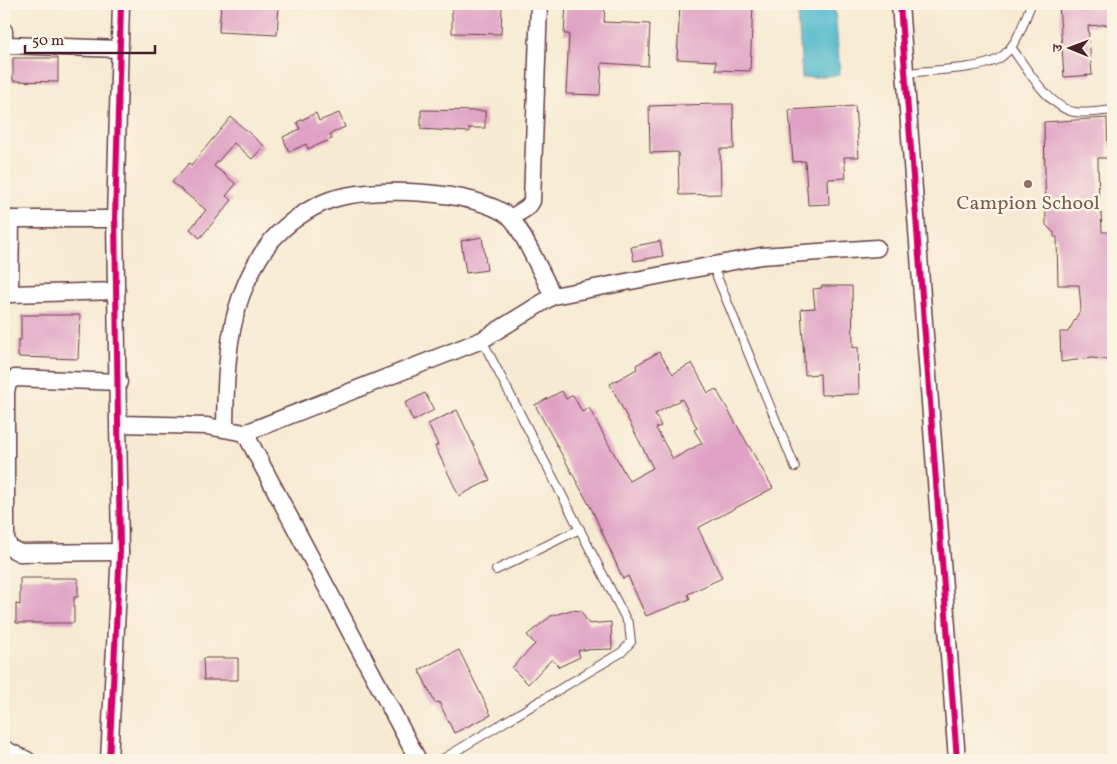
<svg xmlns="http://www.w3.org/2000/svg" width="1117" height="764" font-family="Vollkorn,'Noto Serif Devanagari',serif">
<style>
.water{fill:#4eb8cb;stroke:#4c6c7b}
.building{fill:#dfa1c4;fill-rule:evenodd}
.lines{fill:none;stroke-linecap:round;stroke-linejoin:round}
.service-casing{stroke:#643d44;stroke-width:10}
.minor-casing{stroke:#643d44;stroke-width:19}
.service{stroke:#fff;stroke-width:8}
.minor{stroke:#fff;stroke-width:16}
.cycleway-casing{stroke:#fcf5e5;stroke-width:9}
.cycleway{stroke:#d6006c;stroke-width:6}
.education-dot{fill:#8d6e63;stroke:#fcf5e5;stroke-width:2}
.labels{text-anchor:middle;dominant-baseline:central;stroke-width:5;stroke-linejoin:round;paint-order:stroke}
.education-label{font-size:20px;fill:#785e54;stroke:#fcf5e5}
</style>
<rect width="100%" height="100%" fill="#fcf5e5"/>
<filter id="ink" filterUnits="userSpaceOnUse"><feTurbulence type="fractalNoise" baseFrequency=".02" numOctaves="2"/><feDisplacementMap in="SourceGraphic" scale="10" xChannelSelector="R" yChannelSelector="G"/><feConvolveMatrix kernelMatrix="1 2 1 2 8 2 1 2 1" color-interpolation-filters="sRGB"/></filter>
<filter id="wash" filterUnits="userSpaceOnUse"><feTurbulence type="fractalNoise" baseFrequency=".0096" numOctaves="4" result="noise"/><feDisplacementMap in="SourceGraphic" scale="20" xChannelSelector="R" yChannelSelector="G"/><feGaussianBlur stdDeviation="1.12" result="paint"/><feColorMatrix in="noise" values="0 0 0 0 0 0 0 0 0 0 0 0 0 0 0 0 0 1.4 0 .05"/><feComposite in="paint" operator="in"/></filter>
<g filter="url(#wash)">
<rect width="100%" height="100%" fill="#f6ead2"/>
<path class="water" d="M835,10l5,65 -38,3 -4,-65z"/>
<g id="blocks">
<g class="building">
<path d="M221,4h58l-2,31 -58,-3z"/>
<path d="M452,4h50l-1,30 -49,-1z"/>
<path d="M566,4h39l-1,18 46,2 -2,42 -46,-3 -2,32 -34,-1 3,-60h-5z"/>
<path d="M680,4h73l-3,67 -34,-1v-9l-39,-2z"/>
<path d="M1059,4h54v20l-25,2 4,49 -28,2z"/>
<path d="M13,58h45v24l-45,-1z"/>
<path d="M717,104h16l1,45h-14l1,45 -42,1 -1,-43 -28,1 -1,-47z"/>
<path d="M855,106l4,51h-15l2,21 -18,1 1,25 -21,1 -3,-44 -12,1 -4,-52z"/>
<path d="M421,110l64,1v17h-16v4l-48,-3z"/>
<path d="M316,113l3,8 20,-8 6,14 -15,7 2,5 -24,10 -2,-5 -17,8 -6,-15 17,-8 -3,-7z"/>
<path d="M231,117l33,29 -12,13 -18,-16 -20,23 22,18 -10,12 6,4 -32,38 -10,-9 16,-19 -34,-28 17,-19 2,2z"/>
<path d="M1107,118l1,40h-10l1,54h2l1,20h11v128l-21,-2 -31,4 -1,-30h8l13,-23 -2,-24h-21l-1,-48h-3v-4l-8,-8 -2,-103z"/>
<path d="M482,237l5,33 -21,3 -5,-32z"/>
<path d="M660,241l3,15 -29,5 -3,-14z"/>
<path d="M821,286h31l1,62 5,-1 1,47 -38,1 -1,-21 -15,1 -4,-66 14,-1 -2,-19 9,-1z"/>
<path d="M21,315h59l-2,44 -60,-2v-17h3z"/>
<path d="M659,352l14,22 19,-11 16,30 8,-4 57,99 -75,40 24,50 -34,16 2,5 -44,17 -18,-40 -5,3 -31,-69 -57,-105 27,-14 4,8 7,-4 9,17 7,-4 40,73 24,-13 -43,-84 27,-15 -1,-4zM682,399l15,29 -3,2 8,13 -29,16 -17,-31 5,-2 -6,-12z"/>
<path d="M425,393l9,17 -21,11 -8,-18z"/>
<path d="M457,410l33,70 -31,16 -24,-50 3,-1 -10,-21z"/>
<path d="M20,578h58v19h-4v26h-58v-19l4,1z"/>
<path d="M571,610l10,1 8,13 22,-2 1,27 -34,1 2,7 -21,10 -7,-8 -24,25 -16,-16 23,-24 -8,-9 24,-19z"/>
<path d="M459,650l32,65 -37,18 -15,-31 -4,1 -16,-33z"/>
<path d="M203,658h35v22h-34z"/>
</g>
</g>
</g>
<g filter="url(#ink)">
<use href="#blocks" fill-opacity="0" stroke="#643d44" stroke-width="1"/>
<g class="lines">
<defs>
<g id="service">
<path d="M1011,47c14,19 39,62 64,65 12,2 26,-1 38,-2"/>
<path d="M906,73c23,-3 73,-3 92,-14 18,-10 26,-37 33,-55"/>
<path d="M713,267l82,200"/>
<path d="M496,570l84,-41"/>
<path d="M441,760l181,-108 9,-10 -2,-17 -147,-285"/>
</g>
<g id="minor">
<path d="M900,4l57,756"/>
<path d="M4,31v10l4,4 112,4"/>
<path d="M511,218l17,-11 4,-6 7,-197"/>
<path d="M4,219h111"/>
<path d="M11,219l-1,75 107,-3"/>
<path d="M119,382l-104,-4 -7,5 -2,9v147l4,9 10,5 100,-1"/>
<path d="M119,424l88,2 38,7 173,327"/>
<path d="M225,428c1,-66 2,-131 46,-187 15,-17 37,-33 59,-41 40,-14 145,-11 180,17 9,7 36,65 43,79"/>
<path d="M245,433l237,-93 71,-44 208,-40 116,-8"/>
<path d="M4,749l23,11"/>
<path d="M109,760l11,-208 -5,-333 6,-215"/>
</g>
</defs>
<use href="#service" class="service-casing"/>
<use href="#minor" class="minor-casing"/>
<use href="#service" class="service"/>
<use href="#minor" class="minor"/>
<defs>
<g id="cycleway">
<path d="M900,4l57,756"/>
<path d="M109,760l11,-208 -5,-333 6,-215"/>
</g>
</defs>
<use href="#cycleway" class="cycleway-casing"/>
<use href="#cycleway" class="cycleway"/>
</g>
</g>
<circle class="education-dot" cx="1028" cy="184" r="5"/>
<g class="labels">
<g class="education-label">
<text x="1028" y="204">Campion School</text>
</g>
</g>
<rect width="1117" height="764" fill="none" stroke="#fcf5e5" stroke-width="20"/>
<g transform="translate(1070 48) rotate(271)" stroke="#fcf5e5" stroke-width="4" paint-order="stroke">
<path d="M0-4L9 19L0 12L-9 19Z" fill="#4a1f2b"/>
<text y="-8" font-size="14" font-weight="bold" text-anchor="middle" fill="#4a1f2b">उ</text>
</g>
<path d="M25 45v8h130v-8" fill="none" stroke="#4a1f2b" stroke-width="2.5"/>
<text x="32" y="45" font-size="15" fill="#4a1f2b" stroke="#fcf5e5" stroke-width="4" paint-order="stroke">50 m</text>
</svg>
